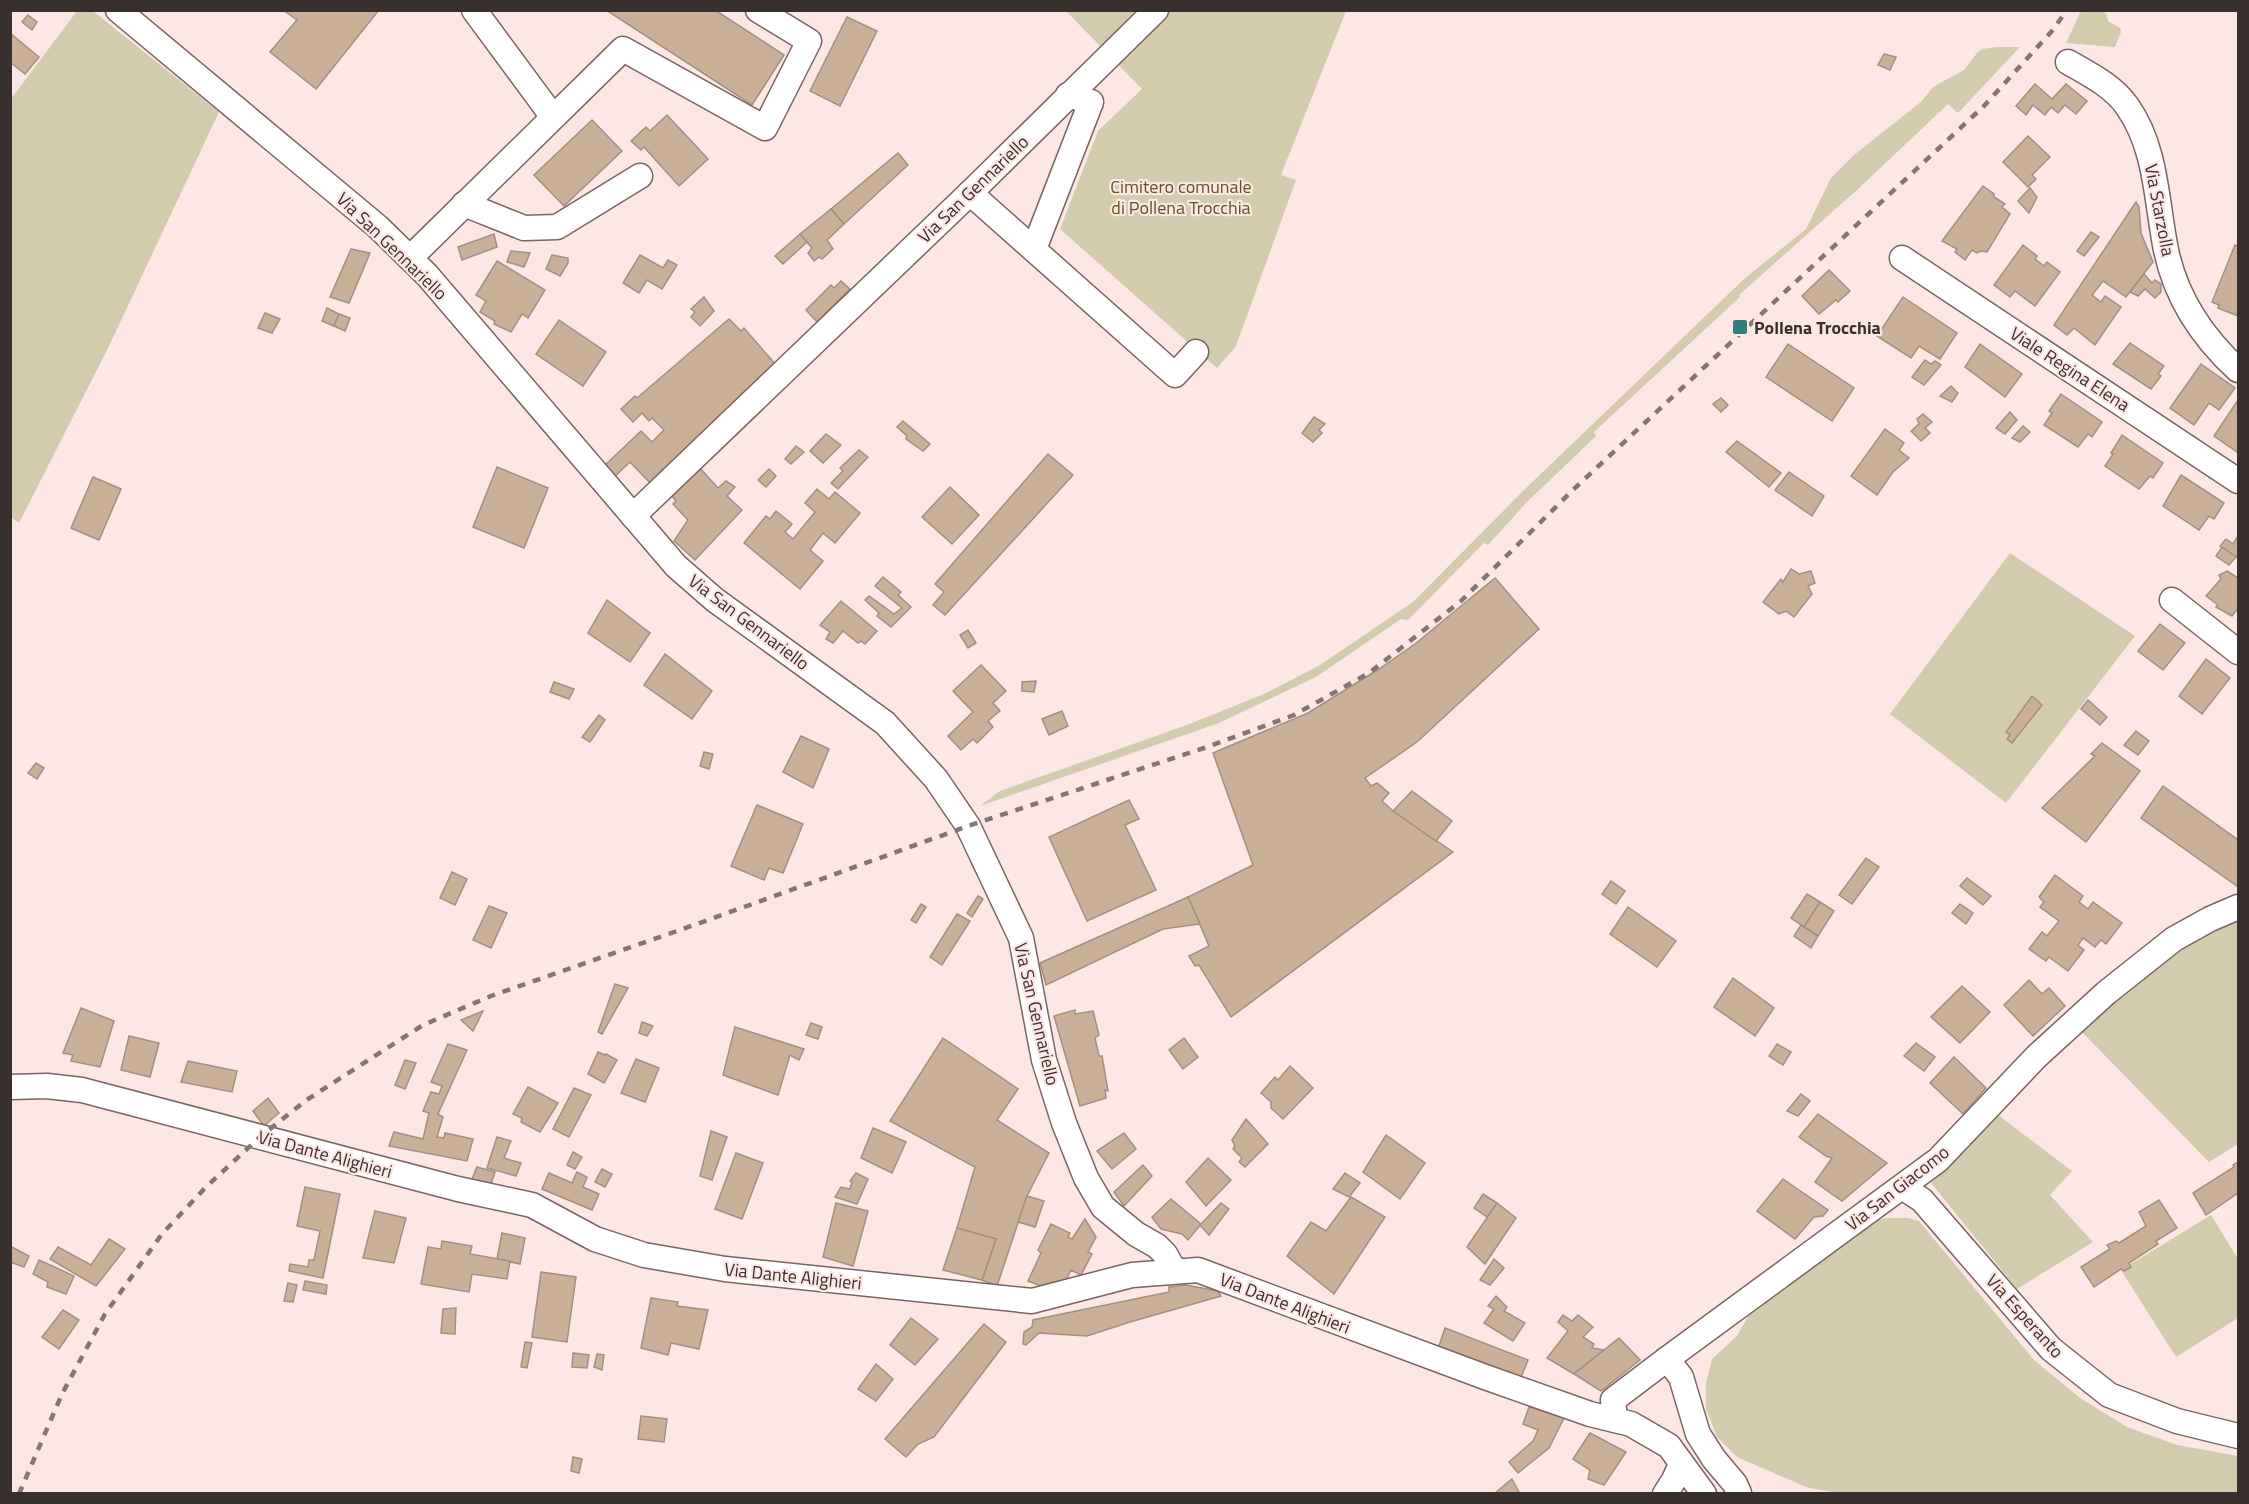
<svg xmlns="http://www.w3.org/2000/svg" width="2249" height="1504" font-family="'Titillium Web',sans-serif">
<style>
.green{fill:#d3cbad}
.building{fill:#cbb099;stroke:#a19082;stroke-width:1.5}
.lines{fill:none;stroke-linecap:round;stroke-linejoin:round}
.minor-casing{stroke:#7a6461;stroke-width:27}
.minor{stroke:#fff;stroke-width:24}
.rail{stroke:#827572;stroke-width:4.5;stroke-dasharray:8 8;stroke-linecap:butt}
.poi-dot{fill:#347d7d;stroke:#fce7e4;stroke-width:2}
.labels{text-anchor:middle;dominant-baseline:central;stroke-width:4.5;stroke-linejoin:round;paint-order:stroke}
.park-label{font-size:18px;fill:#60521c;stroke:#fce7e4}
.street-label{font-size:18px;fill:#39302e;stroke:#fce7e4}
.poi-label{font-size:18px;font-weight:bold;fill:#39302e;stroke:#fce7e4;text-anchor:start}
</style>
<rect width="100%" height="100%" fill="#fce7e4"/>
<g class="green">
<path d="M2084,10l18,1 4,2 2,8 12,7 1,4 -6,15 -49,-4 14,-30z"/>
<path d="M77,11h16l126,101 -110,234 -90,177 -9,-6 1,-418z"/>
<path d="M1066,11h280l-65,164 15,5 -60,166 -19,22 -157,-139 38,-98 44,-42z"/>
<path d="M1996,47h24l-62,66 -10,-9 -90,85 -119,106 1,2 -146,135 2,4 -69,66 -39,43 -4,-2 -76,77 -7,-1 -85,58 -97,46 -239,83 20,-15 187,-66 77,-31 56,-29 93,-63 111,-112 220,-211 62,-50 25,-51 23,-23 68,-54 11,-14 31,-17 13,-17 5,-4z"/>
<path d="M2010,553l125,83 -129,167 -116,-89z"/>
<path d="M2238,917v227l-29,18 -129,-132 49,-41 63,-47z"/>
<path d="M1998,1115l74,56 -22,24 43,47 -76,47 -86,-106z"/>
<path d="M2211,1215l27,44v59l-62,39 -55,-87z"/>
<path d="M1885,1218h23l11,3 115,139 46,38 47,29 50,18 61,11v37h-401l-31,-6 -69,-30 -20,-20 -11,-28v-26l6,-24 25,-23 16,-28 122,-86z"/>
</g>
<g class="building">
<path d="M283,10h96l-63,79 -46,-37 27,-32z"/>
<path d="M606,10h109l69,45 -32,50z"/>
<path d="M28,15l9,7 -5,8 -10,-8z"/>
<path d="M847,17l30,14 -37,75 -30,-15z"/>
<path d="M10,33l29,24 -14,17 -15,-12z"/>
<path d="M1884,54l12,3 -6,13 -12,-5z"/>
<path d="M2035,84l17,15 14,-15 21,17 -11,13 -11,-9 -7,8 -7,-6 -6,8 -12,-10 -7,10 -10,-9z"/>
<path d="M667,115l41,44 -29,27 -35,-39 -3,3 -10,-9 15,-14 4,4z"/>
<path d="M592,120l30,31 -58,55 -30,-31z"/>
<path d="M2028,136l22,21 -18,18 4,4 -8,8 -25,-25z"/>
<path d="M898,153l10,12 -64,59 -13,-15z"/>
<path d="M1983,186l11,8v3l11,7 -3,3 8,7 -23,38 -6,-1 -4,2 -5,-3 -7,10 -10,-8 2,-3 -15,-8z"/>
<path d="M2030,188l7,9 -8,16 -11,-12z"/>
<path d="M2136,202l3,5 2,26 12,29 -27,35 -23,-16 -11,14 9,7 4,-6 16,11 -26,38 -21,-17 -7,7 -13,-10z"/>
<path d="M831,209l13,15 -17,16 6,9 -11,10 -3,-2 -5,4 -6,-8 4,-5 -12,-14z"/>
<path d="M2091,232l8,5 -15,19 -7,-5z"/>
<path d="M494,234l3,13 -35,13 -4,-13z"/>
<path d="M800,234l7,8 -24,22 -8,-8z"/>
<path d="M2023,245l14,11 -2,3 9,7 3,-4 13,10 -25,34 -20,-15 -5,6 -16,-12z"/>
<path d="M2235,245l3,1v70l-20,-8 1,-3 -7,-3z"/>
<path d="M351,249l19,4 -21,50 -19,-6z"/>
<path d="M511,251l19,2 -6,14 -17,-5z"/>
<path d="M552,255l16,3v5l-8,13 -14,-7z"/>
<path d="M640,255l23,13 5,-8 9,5 -15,24 -15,-9 -8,13 -16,-10z"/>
<path d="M497,261l48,29 -17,28 -6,-4 -11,18 -17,-8 1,-3 -15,-9 6,-11 -10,-6z"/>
<path d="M1829,270l21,21 -12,11 -2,-2 -17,14 -17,-18z"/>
<path d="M2144,274l8,9 3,-3 6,4v8l-6,6 -10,-9 -7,7 -8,-4z"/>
<path d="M841,281l9,8 -33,33 -11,-12 25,-25 3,3z"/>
<path d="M704,297l10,14 -14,15 -9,-9 4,-5 -4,-3z"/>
<path d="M1903,297l54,36 -17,26 -21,-13 -8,12 -34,-22z"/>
<path d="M327,308l12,6 -5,12 -12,-5z"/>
<path d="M265,313l15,6 -8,14 -14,-5z"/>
<path d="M339,314l11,4 -5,13 -11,-5z"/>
<path d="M729,319l12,12 3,-3 32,37 -125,119 -21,-22 -17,16 -10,-11 38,-36 11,11 12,-12 -12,-12 -3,3 -7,-8 -9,9 -12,-13 14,-13 2,2z"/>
<path d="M559,320l47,32 -23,34 -47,-32z"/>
<path d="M2130,343l34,23 -6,8 3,2 -10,13 -38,-25z"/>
<path d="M1788,344l66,44 -22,33 -66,-44z"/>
<path d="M1980,344l42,30 -17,23 -40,-30z"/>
<path d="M1925,360l6,4 4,-3 6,4 -17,20 -12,-8z"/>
<path d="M2201,364l34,24 -16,22 -10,-7 -15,22 -24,-17z"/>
<path d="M1951,386l7,7 -6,9 -12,-6z"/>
<path d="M2061,394l41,28 -10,15 -4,-3 -10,13 -34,-22 8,-12 -3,-2z"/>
<path d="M1721,398l7,7 -7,7 -8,-8z"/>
<path d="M2238,400v50l-1,2 -23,-16z"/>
<path d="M2010,412l7,8 -12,14 -9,-6z"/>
<path d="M1923,414l9,8 -7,6 5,5 -9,8 -10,-10 8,-7 -2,-5z"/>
<path d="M1314,417l11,7 -6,6 3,3 -9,9 -11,-9z"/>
<path d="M903,421l27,23 -7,7 -17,-12 1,-3 -10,-9z"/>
<path d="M2023,426l7,6 -10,10 -8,-4z"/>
<path d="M1885,429l19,14 -5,7 10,8 -16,14 -16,23 -26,-19z"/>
<path d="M826,434l15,11 -18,18 -13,-12z"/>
<path d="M2122,435l41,28 -10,15 -3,-2 -11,13 -34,-23 8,-12 -2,-1z"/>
<path d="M1737,441l44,32 -12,14 -43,-35z"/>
<path d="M796,446l8,6 -13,12 -6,-5z"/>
<path d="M859,450l9,7 -30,32 -7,-6 12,-12 -3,-3z"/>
<path d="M1048,454l25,21 -128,140 -12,-10 11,-13 -9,-8z"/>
<path d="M497,467l51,21 -24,60 -51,-21z"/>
<path d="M699,467l19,21 8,-7 9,6 -8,9 15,14 -47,50 -21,-19 14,-21 -15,-16 3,-3 -6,-8z"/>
<path d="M769,469l7,7 -10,11 -8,-7z"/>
<path d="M1789,472l35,24 -12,20 -37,-26z"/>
<path d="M2181,475l43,28 -10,16 -5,-3 -10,14 -36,-24z"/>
<path d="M93,477l28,12 -22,51 -28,-12z"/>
<path d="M950,487l29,28 -27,29 -30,-27z"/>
<path d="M817,489l12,10 6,-7 25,21 -25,30 -12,-10 -13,17 13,11 -23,28 -56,-46 22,-27 4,3 6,-8 16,13 -7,8 8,7 22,-27 -10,-9z"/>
<path d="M2238,536v17l-2,4 -16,-11 6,-7 7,5z"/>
<path d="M2222,547l14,10 -7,8 -13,-9z"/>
<path d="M1791,569l8,5 12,-3 4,12 -7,3 4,8 -18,23 -8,-6 -7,3 -16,-12 18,-23 2,3z"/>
<path d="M2227,571l11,7v30l-6,8 -16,-9 2,-2 -12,-9 15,-17 -2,-4z"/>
<path d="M883,577l18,15 -3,3 13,12 -20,20 -14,-11 2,-3 -14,-13 4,-4 25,18 8,-6 -27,-22z"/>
<path d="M1495,578l44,51 -122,113 -52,36 6,8 6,-3 12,10 -7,8 11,10 60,41 -222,165 -32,-52 -4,1 -6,-10 20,-10 -21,-49 65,-32 -40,-112 95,-40 71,-44 36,-25z"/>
<path d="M607,600l43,33 -20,29 -42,-29z"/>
<path d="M841,601l36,30 -12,13 -4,-3 -3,2 -15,-12 -10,12 -7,-4 4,-7 -10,-7z"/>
<path d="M2160,624l25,19 -22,27 -25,-19z"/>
<path d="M968,630l8,13 -8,5 -8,-13z"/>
<path d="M665,654l47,37 -20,28 -48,-34z"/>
<path d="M2206,659l24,19 -28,36 -23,-18z"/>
<path d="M981,665l25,26 -13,12 7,8 -12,10 5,6 -16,16 -4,-4 -12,11 -13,-14 25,-24 -20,-21z"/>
<path d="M1036,681l-2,11 -12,-1v-9z"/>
<path d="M554,682l20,7 -5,10 -19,-7z"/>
<path d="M2032,696l10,9 -30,38 -5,-4 3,-4 -4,-3z"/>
<path d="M2088,700l19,17 -7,8 -19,-16z"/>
<path d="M1062,711l6,15 -19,9 -7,-16z"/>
<path d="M599,715l6,5 -15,22 -8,-5z"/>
<path d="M2136,731l13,10 -11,14 -14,-10z"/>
<path d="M801,736l28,13 -16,39 -30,-16z"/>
<path d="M2102,743l38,28 -54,71 -44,-34 53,-52 -4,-2z"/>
<path d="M704,752l9,2 -4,15 -9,-3z"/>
<path d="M36,763l8,5 -7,11 -9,-6z"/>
<path d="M2163,786l75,54v43l-1,3 -96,-68z"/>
<path d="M1412,791l40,30 -16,20 -43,-30z"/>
<path d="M1129,800l10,19 -14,6 31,65 -69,31 -38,-84z"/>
<path d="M757,805l46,19 -20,49 -14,-5 -5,12 -33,-14z"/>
<path d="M1866,858l13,9 -27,37 -13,-9z"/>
<path d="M452,872l15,7 -12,26 -15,-7z"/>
<path d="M2055,875l28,21 -4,6 9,7 5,-7 29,21 -16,21 -5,-4 -6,7 -12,-9 -5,7 6,5 -16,21 -19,-14 -3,4 -17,-12 13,-17 5,4 12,-15 -19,-14 4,-5 -5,-5z"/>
<path d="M1967,878l24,18 -8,9 -23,-19z"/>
<path d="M1611,881l14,10 -9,13 -14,-10z"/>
<path d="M1807,894l13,8 -16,25 -13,-9z"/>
<path d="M978,896l5,3 -11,18 -5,-4z"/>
<path d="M1188,897l12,27 -37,5 -117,56 -6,-22z"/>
<path d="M1820,902l14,9 -16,25 -14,-9z"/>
<path d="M921,904l5,3 -10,16 -5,-3z"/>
<path d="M1960,904l13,9 -7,11 -14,-11z"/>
<path d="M489,906l18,7 -16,35 -18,-8z"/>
<path d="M1628,907l48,34 -19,26 -47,-33z"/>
<path d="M957,914l13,7 -28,44 -12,-8z"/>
<path d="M1801,925l17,11 -7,12 -17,-12z"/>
<path d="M1733,978l41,30 -19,28 -41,-29z"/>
<path d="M2029,980l13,14 7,-6 16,18 -32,30 -29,-31z"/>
<path d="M615,984l13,4 -26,46 -4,-2z"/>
<path d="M1962,986l28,26 -30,31 -29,-26z"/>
<path d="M81,1008l33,13 -14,46 -29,-6 2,-6 -10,-2z"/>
<path d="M1075,1010v4l18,-3 6,24 -4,3 4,18h3l6,35 -3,-1 1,8 -26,8 -26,-90z"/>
<path d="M483,1011l-10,20 -12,-11z"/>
<path d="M642,1022l11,4 -6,10 -8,-3z"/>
<path d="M811,1023l11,4 -4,12 -12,-4z"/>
<path d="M735,1027l69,22 -5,11 -9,-5 -12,40 -55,-20z"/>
<path d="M129,1036l30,7 -9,34 -29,-7z"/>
<path d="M943,1038l75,51 -21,31 52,33 -22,43 -30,90 -15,-6 14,-41 -39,-11 18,-61 -85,-46z"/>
<path d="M1184,1038l14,19 -15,12 -14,-19z"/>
<path d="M1916,1043l19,14 -11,14 -20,-15z"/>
<path d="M448,1044l19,6 -29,64 5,3 -6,20 7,1 1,-5 28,6 -6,22 -78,-15 5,-14 29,7 6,-26 -6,-2 8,-19 8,2 3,-8 -11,-4z"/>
<path d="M1777,1044l14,8 -8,13 -14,-9z"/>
<path d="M598,1052l7,3 1,-1 11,6 -13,23 -16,-9z"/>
<path d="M1954,1057l32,31 -23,26 -33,-31z"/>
<path d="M636,1059l23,9 -14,34 -24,-9z"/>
<path d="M405,1060l11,3 -11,26 -10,-4z"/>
<path d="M188,1061l49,10 -5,21 -51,-10z"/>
<path d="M1290,1066l23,22 -30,31 -12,-11v-6l-10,-9 14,-16 3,3z"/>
<path d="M528,1087l30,16 -18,29 -19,-10 1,-4 -9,-4z"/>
<path d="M574,1088l17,7 -22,42 -16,-8z"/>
<path d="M1801,1094l9,7 -12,15 -11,-5z"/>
<path d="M268,1098l11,15 -15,13 -11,-15z"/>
<path d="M1818,1114l69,49 -45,38 -27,-19 17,-24 -6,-2 -27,-19z"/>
<path d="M1246,1119l22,25 -23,23 -6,-5 3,-4 -9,-9 2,-3 -3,-6z"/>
<path d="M873,1128l33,14 -14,31 -31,-15z"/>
<path d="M711,1131l16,6 -15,43 -12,-4z"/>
<path d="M1124,1133l12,16 -24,20 -15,-18z"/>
<path d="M1386,1135l39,28 -25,36 -37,-27z"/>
<path d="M497,1137l14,4 -7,17 17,5 -5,13 -29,-8z"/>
<path d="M573,1152l9,5 -7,12 -8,-4z"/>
<path d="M736,1153l27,10 -21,56 -27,-10z"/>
<path d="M1208,1158l23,22 -25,26 -20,-24z"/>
<path d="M2238,1162v31l-32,22 -13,-22 41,-26 -1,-2z"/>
<path d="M1143,1165l9,11 -28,30 -10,-14z"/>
<path d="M477,1167l18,5 -4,12 -19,-5z"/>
<path d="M602,1169l10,5 -7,13 -10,-5z"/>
<path d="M577,1172l10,5 -4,10 16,7 -7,16 -50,-21 7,-16 23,10z"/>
<path d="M856,1173l12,6 -11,25 -22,-7 6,-10 9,2 2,-7 -2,-1z"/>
<path d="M1345,1173l15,10 -11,14 -16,-8z"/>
<path d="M1783,1179l45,31 -5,6 -9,1 -19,22 -38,-28z"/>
<path d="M305,1187l35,7 -17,84 -34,-7 1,-7 18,3 1,-7h5l6,-29 -23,-5z"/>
<path d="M1483,1194l14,9 -10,14 -13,-9z"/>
<path d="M1027,1196l17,5 -9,26 -17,-5z"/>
<path d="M1351,1197l34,20 -51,77 -47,-38 24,-34 15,9z"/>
<path d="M1171,1199l30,25 -13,16 -6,-6 -21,-5 -9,-12z"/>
<path d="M2159,1200l18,28 -21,13 2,3 -29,19 2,4 -7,4 -3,-2 -27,18 -13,-20 29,-18 -3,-4 9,-4 3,2 27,-17 -7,-14z"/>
<path d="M836,1203l32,8 -15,55 -30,-9z"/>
<path d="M1221,1203l8,6 -20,26 -9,-10z"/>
<path d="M1497,1203l19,15 -31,46 -18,-17z"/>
<path d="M375,1211l31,7 -12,45 -31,-5z"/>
<path d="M1085,1219l11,18 -8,15 4,2 -11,21 -10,-5 -5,10 -16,3 -6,4 -16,-6 13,-28 -3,-3 13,-26 19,9 -2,4 4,2z"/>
<path d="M957,1228l39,11 -14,41 -39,-10z"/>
<path d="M502,1233l23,5 -5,26 -23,-5z"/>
<path d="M109,1239l16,10 -29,37 -46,-27 8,-12 33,18z"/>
<path d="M442,1241l30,5 -2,8 40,7 -3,18 -35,-5 -3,18 -48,-8 7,-37 13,2z"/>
<path d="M10,1246l19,10 -5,11 -14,-5z"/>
<path d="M1494,1259l10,9 -14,17 -10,-5z"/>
<path d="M39,1260l35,16 -8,18 -19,-7 1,-5 -15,-8z"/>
<path d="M541,1272l35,5 -9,65 -35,-5z"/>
<path d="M305,1281l22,4 -1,9 -23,-4z"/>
<path d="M288,1283l9,2 -4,17 -9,-1z"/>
<path d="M1185,1285l33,6 3,5 -91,26 -43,14 -48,-3 -13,12 -3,-1 1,-12 8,-5 1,-7 136,-28v-5z"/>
<path d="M1496,1296l11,11 -3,4 21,12 -12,18 -29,-18 10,-14 -6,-3z"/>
<path d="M651,1298l27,4 -1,4 31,4 -9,39 -28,-6 -3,12 -27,-7z"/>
<path d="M456,1308l-1,26 -14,-1 2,-24z"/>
<path d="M63,1310l16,10 -20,29 -17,-12z"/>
<path d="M1563,1315l9,6 6,-6 15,12 -10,10 11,7 -2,4 12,2 -30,24 -27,-16 21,-27 -10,-9z"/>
<path d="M911,1318l27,21 -23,26 -25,-20z"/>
<path d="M984,1324l22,18 -72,95 -16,7 -12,13 -21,-18z"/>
<path d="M1445,1328l83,32 -8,20 -83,-28z"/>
<path d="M1619,1338l21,22 -39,31 -27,-17z"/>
<path d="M525,1342l7,1 -5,25 -6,-1z"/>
<path d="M573,1353l16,2 -2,13 -15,-1z"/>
<path d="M597,1354l7,1 -2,15 -8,-3z"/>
<path d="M876,1364l17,15 -17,22 -18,-12z"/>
<path d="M1529,1407l35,11 -15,30 -31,25 -9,-11 24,-21 5,-11 -15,-6z"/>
<path d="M641,1416l26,3 -3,23 -26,-3z"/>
<path d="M1590,1433l36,19 -22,33 -16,-6 2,-9 -17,-11z"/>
<path d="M573,1457l9,2 -3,14 -8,-2z"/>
<path d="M1512,1479l8,15h-26z"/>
</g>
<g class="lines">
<defs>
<g id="minor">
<path d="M118,10l260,217 49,48 249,291 39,34 170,123 51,56 32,47 53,112 23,122 20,63 22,55 17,29 33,27 21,12 8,8 9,16"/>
<path d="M474,10l79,107"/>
<path d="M2068,62c21,12 45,24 59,44 30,42 29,95 39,144 10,48 37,88 72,120"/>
<path d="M970,193l205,182 21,-23"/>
<path d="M464,204l60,24 33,-1 83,-51"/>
<path d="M1034,249l57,-147 -23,-7"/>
<path d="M410,258l213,-209 142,79 44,-87 -51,-31"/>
<path d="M1902,258l336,223"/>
<path d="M633,516l337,-323 186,-183"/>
<path d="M2172,600l66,52"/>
<path d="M10,1087l37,-1 35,4 376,99 74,16 63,34 49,16 81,14 307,32 100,-26 66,-5 287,107 105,37 41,10 38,22 35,48"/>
<path d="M1902,1187l20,13 129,149 58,46 68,26 61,15"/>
<path d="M1667,1359l14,18 17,57 16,25 21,25 4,9"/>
<path d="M1615,1420l-2,-20 54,-41 271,-199 98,-103 70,-64 68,-54 36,-20 28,-12"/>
<path d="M1665,1494l9,-14 7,-16"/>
</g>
</defs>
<use href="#minor" class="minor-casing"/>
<use href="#minor" class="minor"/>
<path class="rail" d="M19,1494l43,-100 43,-80 57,-80 43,-46 56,-52 47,-37 115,-74 68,-29 206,-72 271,-98 236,-78 90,-33 75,-42 92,-72 114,-113 409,-382 68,-75 15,-21"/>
</g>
<rect class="poi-dot" x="1732" y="319" width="16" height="16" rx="3"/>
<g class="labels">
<g class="park-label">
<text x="1181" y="186">Cimitero comunale<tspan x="1181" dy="21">di Pollena Trocchia</tspan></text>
</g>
<g class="street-label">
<text transform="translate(973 189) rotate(-44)">Via San Gennariello</text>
<text transform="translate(2160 210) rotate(79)">Via Starzolla</text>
<text transform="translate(392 246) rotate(44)">Via San Gennariello</text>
<text transform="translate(2070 369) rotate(33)">Viale Regina Elena</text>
<text transform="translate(749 622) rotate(37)">Via San Gennariello</text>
<text transform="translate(1037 1014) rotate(77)">Via San Gennariello</text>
<text transform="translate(325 1154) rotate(15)">Via Dante Alighieri</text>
<text transform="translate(1897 1188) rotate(-38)">Via San Giacomo</text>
<text transform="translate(793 1276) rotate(6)">Via Dante Alighieri</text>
<text transform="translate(1285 1303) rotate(21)">Via Dante Alighieri</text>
<text transform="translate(2025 1316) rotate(48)">Via Esperanto</text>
</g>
<g class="poi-label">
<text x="1754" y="327">Pollena Trocchia</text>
</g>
</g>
<rect width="2249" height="1504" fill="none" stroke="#39302e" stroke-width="24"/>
</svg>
